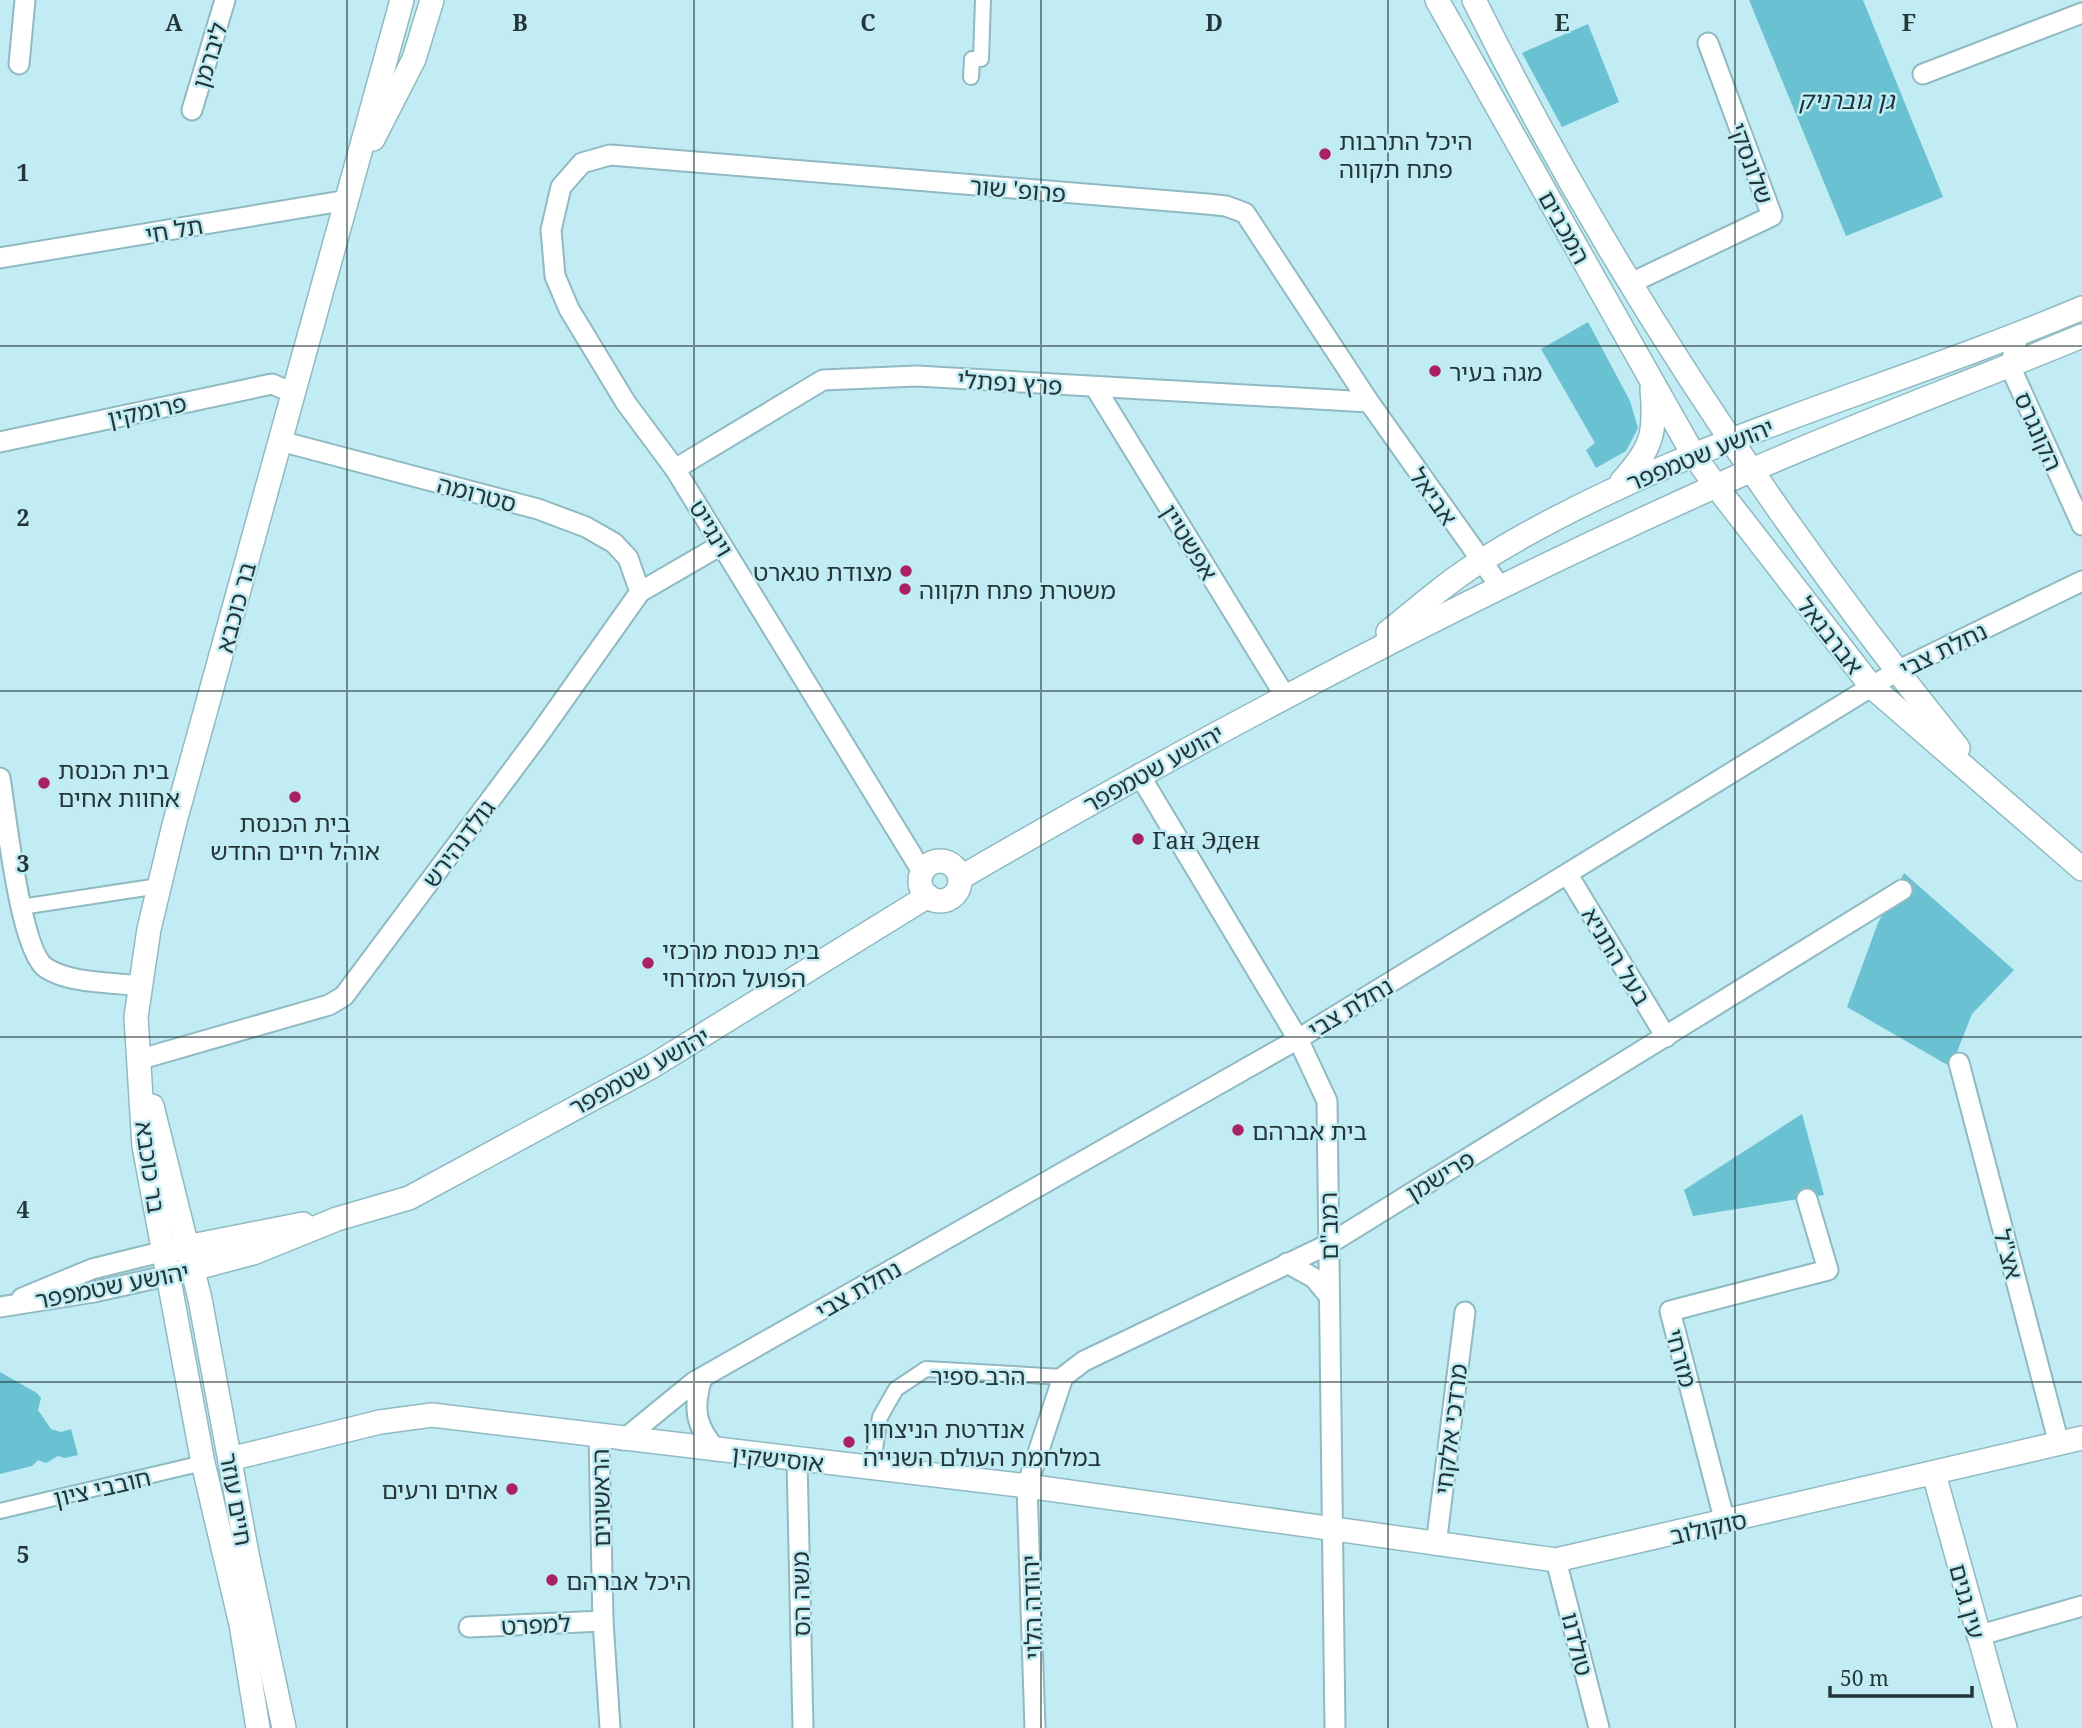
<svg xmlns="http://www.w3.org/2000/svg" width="2082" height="1728" font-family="'Noto Serif','Noto Sans Hebrew',serif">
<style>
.green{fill:#6ac1d1}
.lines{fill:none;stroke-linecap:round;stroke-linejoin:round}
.pedestrian-casing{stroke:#90bac2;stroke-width:18}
.minor-casing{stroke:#90bac2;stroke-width:23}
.tertiary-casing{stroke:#90bac2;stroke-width:26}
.pedestrian{stroke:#fff;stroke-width:14}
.minor{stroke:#fff;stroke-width:19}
.tertiary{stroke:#fff;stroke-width:23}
.grid{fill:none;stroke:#253639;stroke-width:2;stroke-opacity:0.55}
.poi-dot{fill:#aa2064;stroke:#c1ecf4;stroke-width:2.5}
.labels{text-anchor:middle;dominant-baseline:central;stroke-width:5;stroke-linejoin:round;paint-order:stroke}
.street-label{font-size:24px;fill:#253639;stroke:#c1ecf4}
.park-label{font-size:24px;font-style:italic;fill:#193136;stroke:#c1ecf4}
.poi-label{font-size:24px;fill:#253639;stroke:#c1ecf4;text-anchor:start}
.grid-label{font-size:23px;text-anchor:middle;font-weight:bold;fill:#253639;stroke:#c1ecf4;stroke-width:5;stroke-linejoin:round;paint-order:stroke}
</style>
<rect width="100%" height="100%" fill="#c1ecf4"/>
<g class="green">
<path d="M1749,0h114l80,197 -97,39z"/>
<path d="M1588,24l31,78 -57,25 -40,-74z"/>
<path d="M1588,322l42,79 8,27 -12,23 -30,17 -10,-18 9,-7 -54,-94z"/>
<path d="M1904,873l110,97 -42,44 -21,53 -104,-60 31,-84z"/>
<path d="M1802,1114l22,81 -131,21 -9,-26z"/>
<path d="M0,1372l37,21 4,5 -3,12 13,19 10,3 10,-3 7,26 -13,3 -7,-2 -12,7 -8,-3 -6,6 -32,8z"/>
</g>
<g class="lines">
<defs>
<g id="pedestrian">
<path d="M971,77l1,-18h9l2,-59"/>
<path d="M21,907l138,-21"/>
<path d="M872,1468l8,-51 16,-28 30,-20 137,8"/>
<path d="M0,1511l203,-48"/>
</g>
<g id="minor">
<path d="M19,64l6,-64"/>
<path d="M1923,74l159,-61"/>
<path d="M192,110l33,-110"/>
<path d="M0,258l348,-58"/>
<path d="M1631,283l141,-67 -64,-173"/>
<path d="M2018,336l-8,30 72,159"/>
<path d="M1095,387l190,309"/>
<path d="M280,441l258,68 48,18 28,16 14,15 12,34"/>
<path d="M0,442l272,-58 21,9"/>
<path d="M675,469l148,-89 94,-4 452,26"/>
<path d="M1139,774l159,265 29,62 8,627"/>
<path d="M0,778c6,35 20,173 46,190 25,16 66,14 94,18"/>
<path d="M923,873l-248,-404 -49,-66 -57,-94 -14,-33 -4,-46 10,-43 21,-24 28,-8 597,49 19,2 19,7 124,189 132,186"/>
<path d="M1568,875l98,162"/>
<path d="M141,1059l188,-54 15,-9 194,-260 102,-144 81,-47"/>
<path d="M1959,1063l100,381"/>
<path d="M1287,1263l27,15 15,18"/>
<path d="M22,1298l70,-29 73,-18"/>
<path d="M0,1307l94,-15 76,-17"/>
<path d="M702,1378c-10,31 -6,49 15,73"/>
<path d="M599,1437l4,184 7,107"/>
<path d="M623,1440l71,-58 604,-343 599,-368 185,-90"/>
<path d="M797,1460l6,268"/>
<path d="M1725,1522l-55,-211 158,-41 -21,-71"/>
<path d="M1436,1545l29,-233"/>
<path d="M1556,1560l43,168"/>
<path d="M469,1627l134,-6"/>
<path d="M1977,1636l105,-30"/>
<path d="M1035,1728l-8,-242 36,-109 21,-16 245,-117 573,-354"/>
</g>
<g id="tertiary">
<path d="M1437,0l256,454 23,32 155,200 211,183"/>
<path d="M1474,0c132,267 298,516 484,748"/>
<path d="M373,139l41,-80 18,-59"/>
<path d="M1622,481c30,-33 34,-47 30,-92"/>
<path d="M1388,632c30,-24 60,-51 93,-71 186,-116 401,-168 601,-253"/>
<circle cx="940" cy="881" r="20"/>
<path d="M960,878c251,-146 508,-282 774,-400 114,-51 232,-94 348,-142"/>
<path d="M152,1106l48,193 48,260 36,169"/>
<path d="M171,1250l132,-26"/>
<path d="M170,1275l83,-22 84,-34 72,-21 242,-131 277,-171"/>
<path d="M230,1459l150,-37 52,-7 595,71 529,74 526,-122"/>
<path d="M1934,1474l71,254"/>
<path d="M258,1728l-17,-104 -38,-161 -59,-317 -8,-129 13,-88 25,-104 228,-825"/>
</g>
</defs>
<use href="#pedestrian" class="pedestrian-casing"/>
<use href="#minor" class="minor-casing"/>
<use href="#tertiary" class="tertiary-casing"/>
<use href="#pedestrian" class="pedestrian"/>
<use href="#minor" class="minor"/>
<use href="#tertiary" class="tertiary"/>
</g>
<path class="grid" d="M347,0v1728M694,0v1728M1041,0v1728M1388,0v1728M1735,0v1728M0,346h2082M0,691h2082M0,1037h2082M0,1382h2082"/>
<g class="poi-dot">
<circle cx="1325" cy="154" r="7"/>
<circle cx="1435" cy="371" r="7"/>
<circle cx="906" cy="571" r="7"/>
<circle cx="905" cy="589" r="7"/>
<circle cx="44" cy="783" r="7"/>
<circle cx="295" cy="797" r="7"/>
<circle cx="1138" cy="839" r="7"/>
<circle cx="648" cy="963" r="7"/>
<circle cx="1238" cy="1130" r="7"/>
<circle cx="849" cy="1442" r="7"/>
<circle cx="512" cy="1489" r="7"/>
<circle cx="552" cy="1580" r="7"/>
</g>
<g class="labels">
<g class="street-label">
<text transform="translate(209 55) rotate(-73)">ליברמן</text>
<text transform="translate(1752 163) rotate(70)">שלונסקי</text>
<text transform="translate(1018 189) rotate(5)">פרופ' שור</text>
<text transform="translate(1565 227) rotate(61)">המכבים</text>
<text transform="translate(174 229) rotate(-10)">תל חי</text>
<text transform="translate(1010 382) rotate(4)">פרץ נפתלי</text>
<text transform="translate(147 410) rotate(-12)">פרומקין</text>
<text transform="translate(2039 431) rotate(66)">הקונגרס</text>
<text transform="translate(1700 454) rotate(-22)">יהושע שטמפפר</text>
<text transform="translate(477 493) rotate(15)">סטרומה</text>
<text transform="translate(1434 496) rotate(55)">אביאל</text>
<text transform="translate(712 528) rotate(59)">וינגייט</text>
<text transform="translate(1190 542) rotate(58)">אפשטיין</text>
<text transform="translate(235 607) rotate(-75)">בר כוכבא</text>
<text transform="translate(1831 635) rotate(52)">אברבנאל</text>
<text transform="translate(1943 649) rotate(-26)">נחלת צבי</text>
<text transform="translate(1153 768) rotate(-29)">יהושע שטמפפר</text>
<text transform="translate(458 843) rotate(-53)">גולדנהירש</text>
<text transform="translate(1617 956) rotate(59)">בעל התניא</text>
<text transform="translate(1350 1007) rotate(-31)">נחלת צבי</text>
<text transform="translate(639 1071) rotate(-29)">יהושע שטמפפר</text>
<text transform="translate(151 1167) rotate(82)">בר כוכבא</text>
<text transform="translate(1440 1175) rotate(-31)">פרישמן</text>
<text transform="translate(1328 1226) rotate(-91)">רמב"ם</text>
<text transform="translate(2009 1254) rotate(75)">אצ"ל</text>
<text transform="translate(112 1285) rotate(-11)">יהושע שטמפפר</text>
<text transform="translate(858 1289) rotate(-30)">נחלת צבי</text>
<text transform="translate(1682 1358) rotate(75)">מזרחי</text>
<text x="978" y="1375">הרב ספיר</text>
<text transform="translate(1450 1429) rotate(-83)">מרדכי אלקחי</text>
<text transform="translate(778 1458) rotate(6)">אוסישקין</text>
<text transform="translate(102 1487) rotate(-13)">חובבי ציון</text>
<text transform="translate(600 1498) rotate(-91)">הראשונים</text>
<text transform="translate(237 1499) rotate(80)">חיים עוזר</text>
<text transform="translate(1708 1527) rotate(-13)">סוקולוב</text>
<text transform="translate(800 1594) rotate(-91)">משה הס</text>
<text transform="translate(1968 1601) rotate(75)">עין גנים</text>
<text transform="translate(1031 1607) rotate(-92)">יהודה הלוי</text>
<text transform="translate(536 1624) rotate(-3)">למפרט</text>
<text transform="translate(1578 1644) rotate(76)">טולדנו</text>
</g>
<g class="park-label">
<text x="1846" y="99">גן גוברניק</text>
</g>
<g class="poi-label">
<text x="1339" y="140">היכל התרבות<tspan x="1339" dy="28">פתח תקווה</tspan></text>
<text x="1449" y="371">מגה בעיר</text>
<text x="892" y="571" text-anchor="end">מצודת טגארט</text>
<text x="919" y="589">משטרת פתח תקווה</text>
<text x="58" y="769">בית הכנסת<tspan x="58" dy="28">אחוות אחים</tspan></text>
<text x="295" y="822" text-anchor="middle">בית הכנסת<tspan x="295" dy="28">אוהל חיים החדש</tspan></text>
<text x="1152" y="839">Ган Эден</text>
<text x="662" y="949">בית כנסת מרכזי<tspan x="662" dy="28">הפועל המזרחי</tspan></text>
<text x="1252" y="1130">בית אברהם</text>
<text x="863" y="1428">אנדרטת הניצחון<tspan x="863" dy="28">במלחמת העולם השנייה</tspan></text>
<text x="498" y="1489" text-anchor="end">אחים ורעים</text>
<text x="566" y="1580">היכל אברהם</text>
</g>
</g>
<g class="grid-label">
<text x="174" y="31">A</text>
<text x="520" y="31">B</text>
<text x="868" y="31">C</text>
<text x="1214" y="31">D</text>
<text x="1562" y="31">E</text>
<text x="1909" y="31">F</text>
<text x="23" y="181">1</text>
<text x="23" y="526">2</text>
<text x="23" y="872">3</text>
<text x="23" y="1218">4</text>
<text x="23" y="1563">5</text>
</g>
<path d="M1830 1686v10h142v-10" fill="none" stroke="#253639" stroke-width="3.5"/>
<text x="1840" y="1686" font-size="21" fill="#253639" stroke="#c1ecf4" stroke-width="5" paint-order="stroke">50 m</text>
</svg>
